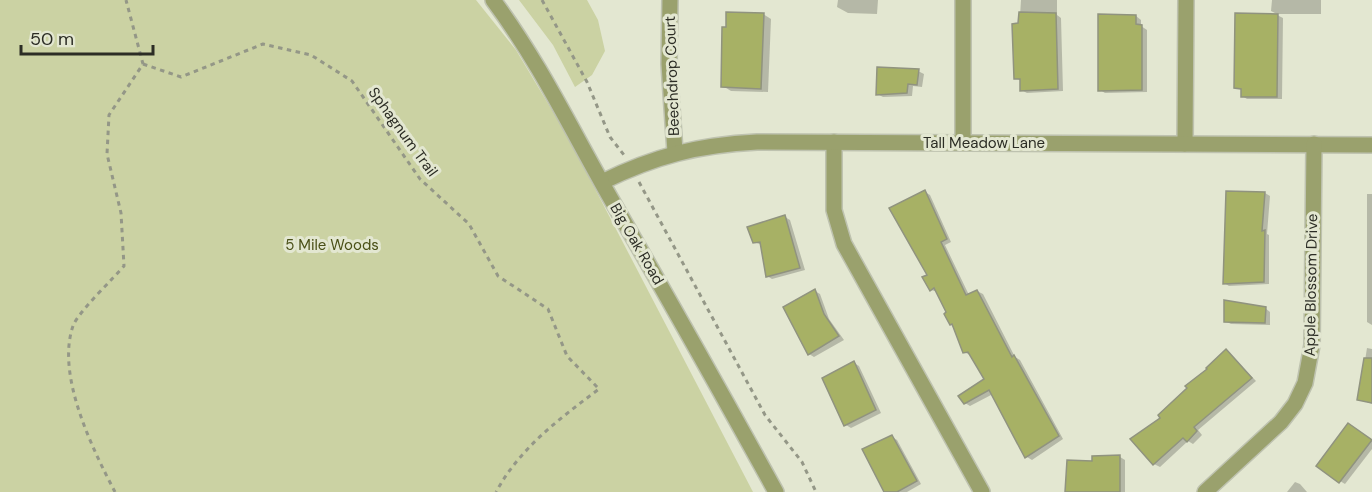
<svg xmlns="http://www.w3.org/2000/svg" width="1372" height="492" font-family="'DM Sans',sans-serif">
<style>
.green{fill:#cbd2a3}
.shadow{fill:#0003}
.building{fill:#a7b165;stroke:#90937f;stroke-width:1.5}
.lines{fill:none;stroke-linecap:round;stroke-linejoin:round}
.minor-casing{stroke:#bec2af;stroke-width:18}
.tertiary-casing{stroke:#bec2af;stroke-width:18}
.path{stroke:#949787;stroke-width:3;stroke-dasharray:4.5 4.5;stroke-linecap:butt}
.minor{stroke:#9aa16d;stroke-width:15}
.tertiary{stroke:#9aa16d;stroke-width:15}
.labels{text-anchor:middle;dominant-baseline:central;stroke-width:6;stroke-linejoin:round;paint-order:stroke}
.street-label{font-size:15px;fill:#2c2d25;stroke:#e3e7d1}
.park-label{font-size:15px;fill:#4a5017;stroke:#e3e7d1}
</style>
<rect width="100%" height="100%" fill="#e3e7d1"/>
<g class="green">
<path d="M0,0h476l40,50 52,87 185,355h-753z"/>
<path d="M519,0h68l11,20 7,31 -13,24 -17,12 -22,-42z"/>
</g>
<g class="shadow">
<path d="M838,0h52h-12l-1,14 -29,-1 -11,-6z"/>
<path d="M1021,0h36v15l4,3 2,73 -36,2 -6,-3v-9l-5,-3z"/>
<path d="M1272,0h49v14h-44l-6,-3z"/>
<path d="M763,14l8,5 -3,73 -37,-1 -8,-5z"/>
<path d="M1277,15l6,3 -1,81h-35l-5,-3v-6l-7,-3z"/>
<path d="M1136,16l5,4v6l6,4v62l-42,1 -5,-3z"/>
<path d="M918,71l6,3 -2,13 -9,-1 -1,10 -29,1 -6,-3z"/>
<path d="M925,192l5,3 21,47 -6,3 24,50 8,-4 6,3 32,63 5,3 43,79 -31,21 -5,-3 -34,-63 -23,12 -5,-3 21,-24 -16,-24 -6,-3 -26,-60 -7,-2z"/>
<path d="M1265,193l5,3 -3,38 2,1v49l-40,2 -5,-3z"/>
<path d="M1367,194h5v131l-5,-3z"/>
<path d="M785,217l5,3 15,50 -33,9 -5,-3 -5,-31 -8,-3z"/>
<path d="M815,291l5,3 9,25 15,21 -30,17 -5,-3z"/>
<path d="M1265,308l5,4v13l-39,-1 -6,-3z"/>
<path d="M1367,348l5,1v55l-13,-5z"/>
<path d="M1226,350l30,31 -58,49 4,5 -9,9 -5,-3 -28,26 -6,-3 -22,-25 30,-21z"/>
<path d="M854,363l5,3 22,47 -30,15 -5,-3z"/>
<path d="M1354,428l18,12v9l-27,35 -5,-3z"/>
<path d="M892,437l5,3 24,44 -14,8h-21z"/>
<path d="M1120,457l5,3v32h-59l27,-30z"/>
<path d="M1295,482l5,2 7,8h-20z"/>
</g>
<g class="building">
<path d="M726,12l38,1 -3,76 -40,-2 1,-60h4z"/>
<path d="M1019,12l37,1 2,76 -38,2v-12h-6l-2,-55 6,-1z"/>
<path d="M1235,13l43,1 -1,83h-36v-8l-7,-1z"/>
<path d="M1098,14l38,1v9l6,1v65l-44,1z"/>
<path d="M877,67l42,2 -2,16 -9,-1 -1,9 -31,2z"/>
<path d="M925,190l22,49 -6,3 25,53 11,-5 35,67 2,-2 45,81 -34,22 -36,-68 -25,14 -6,-8 26,-17 -16,-27 -5,1 -11,-29 -2,1 -6,-11 2,-2 -12,-24 -4,3 -8,-14 5,-2 -38,-67z"/>
<path d="M1226,191l39,1 -3,39 3,-1 -1,52 -41,2z"/>
<path d="M785,215l15,53 -34,9 -6,-35 -7,1 -6,-16z"/>
<path d="M815,289l9,25 15,22 -31,19 -25,-48z"/>
<path d="M1224,300l42,7 -1,16 -41,-1z"/>
<path d="M1226,349l26,29 -58,49 3,4 -10,11 -4,-4 -30,27 -23,-26 30,-21 -2,-3 29,-27 -2,-2 22,-17 -1,-1z"/>
<path d="M1364,358h8v45l-15,-3z"/>
<path d="M854,361l22,49 -32,16 -22,-48z"/>
<path d="M1348,423l24,17 -33,43 -23,-17z"/>
<path d="M892,435l25,46 -20,11h-13l-22,-43z"/>
<path d="M1120,455v37h-55l2,-32 25,1v-5z"/>
</g>
<g class="lines">
<defs>
<g id="minor">
<path d="M670,0l-1,64 6,88"/>
<path d="M963,0v143"/>
<path d="M834,142v68l10,34 138,248"/>
<path d="M1185,144l1,-144"/>
<path d="M602,182c53,-26 96,-37 155,-40l615,3"/>
<path d="M1205,492l76,-70 14,-18 10,-21 7,-38 2,-201"/>
</g>
<path id="tertiary" d="M493,0c47,63 79,131 118,199 56,97 111,195 165,293"/>
</defs>
<use href="#minor" class="minor-casing"/>
<use href="#tertiary" class="tertiary-casing"/>
<g class="path">
<path d="M542,0l45,82 23,55 14,18"/>
<path d="M143,64l38,13 82,-33 48,11 41,26 68,98 49,45 29,52 50,33 19,47 32,33c-40,30 -79,59 -103,103"/>
<path d="M639,182l126,233 37,47 14,30"/>
<path d="M115,492c-23,-44 -59,-117 -42,-166 5,-14 40,-47 51,-60l-3,-53 -14,-59 2,-39 34,-51 -17,-64"/>
</g>
<use href="#minor" class="minor"/>
<use href="#tertiary" class="tertiary"/>
</g>
<g class="labels">
<g class="street-label">
<text transform="translate(672 76) rotate(-92)">Beechdrop Court</text>
<text transform="translate(403 132) rotate(54)">Sphagnum Trail</text>
<text x="984" y="143">Tall Meadow Lane</text>
<text transform="translate(637 244) rotate(60)">Big Oak Road</text>
<text transform="translate(1311 285) rotate(-89)">Apple Blossom Drive</text>
</g>
<g class="park-label">
<text x="332" y="245">5 Mile Woods</text>
</g>
</g>
<path d="M21 45v9h132v-9" fill="none" stroke="#2c2d25" stroke-width="3"/>
<text x="30" y="45" font-size="18" fill="#2c2d25" stroke="#e3e7d1" stroke-width="4.5" paint-order="stroke">50 m</text>
</svg>
